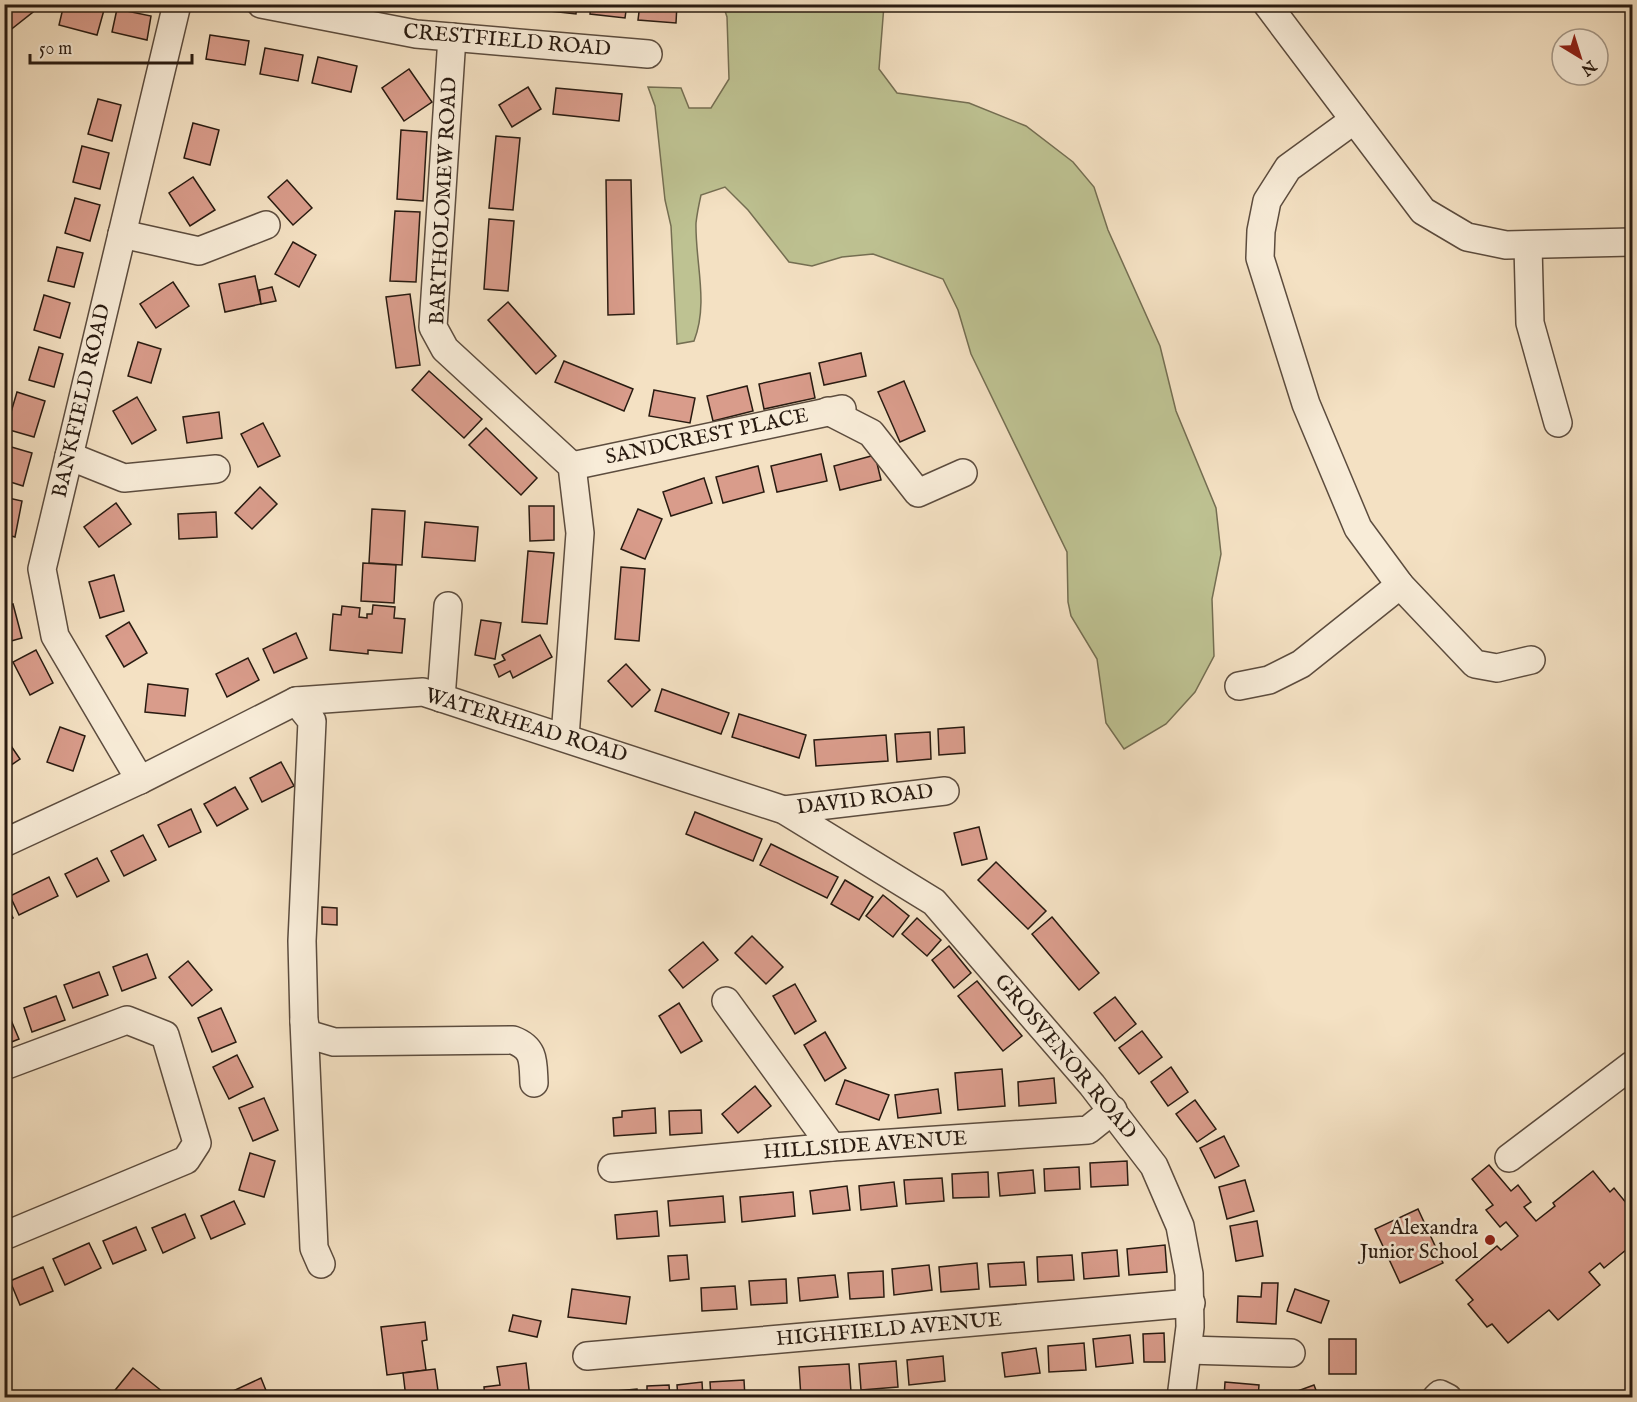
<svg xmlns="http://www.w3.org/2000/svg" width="1637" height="1402" font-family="'IM FELL English',serif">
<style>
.green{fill:#bec292;stroke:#746e52;stroke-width:1.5}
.building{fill:#d99c8b;stroke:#291b11;stroke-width:1.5}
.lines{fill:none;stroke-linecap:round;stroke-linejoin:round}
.minor-casing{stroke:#5c4c3e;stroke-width:30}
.minor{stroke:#f8ecd8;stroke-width:27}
.poi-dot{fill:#8f2418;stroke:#f8ecd8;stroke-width:2}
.labels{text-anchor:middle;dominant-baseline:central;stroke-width:5;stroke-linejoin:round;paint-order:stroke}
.street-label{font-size:21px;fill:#291b11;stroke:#f8ecd8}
.poi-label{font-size:21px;fill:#291b11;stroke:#f8ecd8;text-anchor:end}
</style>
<rect width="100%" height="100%" fill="#f4e1c3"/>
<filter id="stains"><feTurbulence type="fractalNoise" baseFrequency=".00333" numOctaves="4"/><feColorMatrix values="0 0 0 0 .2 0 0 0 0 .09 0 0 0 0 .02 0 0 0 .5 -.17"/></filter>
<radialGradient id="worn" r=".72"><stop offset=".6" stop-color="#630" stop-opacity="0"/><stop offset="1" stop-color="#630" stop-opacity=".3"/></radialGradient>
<path class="green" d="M723,5h161l-5,64 18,24 72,10 57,23 47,36 21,25 14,43 52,116 16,65 40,97 5,46 -9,45 2,57 -19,36 -29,32 -42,25 -18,-26 -9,-64 -26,-43 -3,-14 -1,-50 -96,-198 -13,-44 -15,-31 -70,-25 -31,3 -30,9 -23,-4 -41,-52 -23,-23 -24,8c-2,9 -4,19 -5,28 -1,39 13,80 -2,118l-17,3 -6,-118 -6,-26 -10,-94 -7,-19 33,1 8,20h22l18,-29 -2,-62z"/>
<g class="building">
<path d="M4,4h23l6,8 -29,23z"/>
<path d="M64,4h19l21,6 -7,25 -38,-10z"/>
<path d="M492,4h36v6z"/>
<path d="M541,4h36l-1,10 -35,-4z"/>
<path d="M591,4h36l-2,14 -35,-4z"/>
<path d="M640,4h37l-1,19 -38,-3z"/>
<path d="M117,9l34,7 -4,24 -35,-8z"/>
<path d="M210,35l39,6 -4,24 -39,-6z"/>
<path d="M265,48l38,7 -5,26 -38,-7z"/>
<path d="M318,57l39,9 -6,26 -39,-9z"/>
<path d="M409,69l23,33 -28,19 -22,-33z"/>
<path d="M528,87l13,22 -29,18 -13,-22z"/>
<path d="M556,88l66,6 -3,27 -66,-7z"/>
<path d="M98,99l23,6 -9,36 -24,-7z"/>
<path d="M193,123l26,7 -9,35 -26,-7z"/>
<path d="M401,130l26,2 -4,69 -26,-2z"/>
<path d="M496,136l24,2 -7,72 -24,-2z"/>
<path d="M82,146l27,7 -9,36 -27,-7z"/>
<path d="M193,177l22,33 -25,16 -21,-33z"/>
<path d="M287,180l25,28 -19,17 -25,-28z"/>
<path d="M606,180h25l3,134 -26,1z"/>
<path d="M75,198l25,7 -10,36 -25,-8z"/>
<path d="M395,211l25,1 -4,70 -26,-1z"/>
<path d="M489,219l25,2 -6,70 -24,-2z"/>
<path d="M293,242l23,13 -17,32 -24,-13z"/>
<path d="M57,247l26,6 -9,34 -26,-6z"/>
<path d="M255,276l6,28 -36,8 -6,-28z"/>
<path d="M173,282l16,24 -33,22 -16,-24z"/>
<path d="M272,287l4,14 -15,3 -2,-14z"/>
<path d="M410,294l10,71 -24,3 -10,-71z"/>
<path d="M44,295l26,8 -10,35 -26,-8z"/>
<path d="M508,302l48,54 -20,18 -48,-54z"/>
<path d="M138,342l23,7 -10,34 -23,-7z"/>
<path d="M39,347l24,7 -9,33 -25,-7z"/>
<path d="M861,353l5,23 -42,9 -5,-22z"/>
<path d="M564,361l69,28 -9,22 -69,-29z"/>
<path d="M429,371l53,48 -18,19 -52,-48z"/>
<path d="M810,373l5,25 -51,11 -5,-25z"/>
<path d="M904,381l21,50 -25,11 -22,-50z"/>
<path d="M747,386l6,25 -40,10 -6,-25z"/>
<path d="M654,390l41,8 -5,25 -41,-7z"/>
<path d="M17,392l28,9 -11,36 -28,-8z"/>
<path d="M137,397l19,33 -24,14 -19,-33z"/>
<path d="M219,412l3,26 -35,5 -4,-26z"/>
<path d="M263,423l17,33 -22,11 -17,-33z"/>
<path d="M486,428l51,50 -16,17 -52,-50z"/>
<path d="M8,446l24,7 -9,33 -19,-6v-23z"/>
<path d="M821,454l6,27 -50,11 -6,-26z"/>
<path d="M875,455l6,25 -41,10 -6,-24z"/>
<path d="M758,466l6,26 -41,11 -7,-26z"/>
<path d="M704,478l8,25 -41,13 -8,-24z"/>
<path d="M260,487l17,17 -25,25 -17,-16z"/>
<path d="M4,497l18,4 -7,36 -11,-3z"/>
<path d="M116,503l15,21 -32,23 -15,-20z"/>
<path d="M529,506h25v34l-24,1z"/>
<path d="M372,509l33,2 -3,54 -33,-2z"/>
<path d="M638,509l24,10 -17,40 -24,-10z"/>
<path d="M216,512l1,25 -38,2 -1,-25z"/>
<path d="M425,522l53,5 -3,34 -53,-4z"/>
<path d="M528,551l26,2 -7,71 -25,-2z"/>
<path d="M4,553h7l-1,35h-6z"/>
<path d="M363,563l33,2 -2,38 -33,-2z"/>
<path d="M621,567l24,2 -6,72 -24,-2z"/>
<path d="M114,575l10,36 -24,7 -11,-36z"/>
<path d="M13,604l9,34 -18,5v-36z"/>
<path d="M373,605l22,2 -1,11 11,1 -3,34 -34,-3v4l-38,-4 3,-36 8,1 1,-9 18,2 -1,9 8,1v-4h5z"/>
<path d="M481,620l20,3 -6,36 -20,-4z"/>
<path d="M129,622l18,31 -23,14 -18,-31z"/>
<path d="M296,633l11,25 -33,15 -11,-24z"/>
<path d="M540,635l12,22 -39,21 -3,-7 -11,6 -5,-12 11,-5 -3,-5z"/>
<path d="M36,650l17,33 -23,12 -17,-33z"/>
<path d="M248,658l11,22 -32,17 -11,-23z"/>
<path d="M626,664l24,26 -18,17 -24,-26z"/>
<path d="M148,684l40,5 -3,27 -40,-4z"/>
<path d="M662,689l67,24 -8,21 -66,-23z"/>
<path d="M739,714l67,21 -7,23 -67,-21z"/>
<path d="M60,727l25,9 -12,35 -26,-9z"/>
<path d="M964,727l1,26 -26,2 -1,-26z"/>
<path d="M930,732l1,27 -34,3 -2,-28z"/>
<path d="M886,735l2,26 -72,5 -2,-26z"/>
<path d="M7,740l13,19 -16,11v-28z"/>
<path d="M281,762l13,24 -32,16 -12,-24z"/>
<path d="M235,787l13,22 -31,17 -13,-22z"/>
<path d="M191,809l10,23 -32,15 -11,-22z"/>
<path d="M695,812l67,27 -9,22 -67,-27z"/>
<path d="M979,827l8,32 -25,6 -8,-32z"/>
<path d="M143,835l13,25 -32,16 -13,-25z"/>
<path d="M771,844l67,33 -11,21 -67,-33z"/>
<path d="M97,858l12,23 -32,16 -12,-23z"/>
<path d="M996,862l50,49 -18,18 -50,-49z"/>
<path d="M49,877l9,19 -39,19 -9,-19z"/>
<path d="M845,880l28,17 -14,23 -28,-16z"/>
<path d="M883,895l26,21 -16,21 -27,-21z"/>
<path d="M4,900l9,18 -9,4z"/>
<path d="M322,907l15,1v17l-15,-1z"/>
<path d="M1052,917l47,56 -20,17 -47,-56z"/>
<path d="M917,918l24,22 -14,16 -25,-22z"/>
<path d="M752,936l31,31 -17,17 -31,-31z"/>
<path d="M703,942l15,18 -35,28 -14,-18z"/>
<path d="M949,946l22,27 -17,15 -22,-28z"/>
<path d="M147,954l9,24 -34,13 -9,-24z"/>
<path d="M188,961l24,29 -20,16 -23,-29z"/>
<path d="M99,972l9,23 -35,13 -9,-23z"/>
<path d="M977,981l45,55 -19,15 -45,-55z"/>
<path d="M795,984l21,37 -21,13 -22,-38z"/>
<path d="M56,996l9,24 -33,12 -8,-24z"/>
<path d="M1115,997l21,27 -21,17 -21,-28z"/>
<path d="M679,1003l23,38 -21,12 -22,-37z"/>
<path d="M221,1008l15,34 -24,10 -14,-34z"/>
<path d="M8,1013l11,26 -15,6v-30z"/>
<path d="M1142,1031l20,26 -23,17 -20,-26z"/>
<path d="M825,1032l21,36 -21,13 -21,-36z"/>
<path d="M237,1055l16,32 -24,12 -16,-32z"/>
<path d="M1171,1067l17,25 -20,14 -17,-24z"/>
<path d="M1002,1069l3,37 -47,4 -3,-37z"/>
<path d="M1054,1078l2,25 -37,3 -1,-24z"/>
<path d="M845,1080l44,15 -10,25 -43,-16z"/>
<path d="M755,1086l16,20 -33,27 -16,-19z"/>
<path d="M938,1089l3,24 -43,5 -3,-23z"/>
<path d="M264,1098l14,32 -25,11 -14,-33z"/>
<path d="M1195,1100l21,29 -19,13 -21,-28z"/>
<path d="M655,1108l1,25 -42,3 -1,-18 9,-1v-6z"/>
<path d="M701,1110l1,23 -32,2 -1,-24z"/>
<path d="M1224,1136l15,30 -24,12 -15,-30z"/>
<path d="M250,1153l25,8 -11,36 -25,-7z"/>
<path d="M1127,1161l1,24 -37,2 -1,-24z"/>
<path d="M1489,1165l22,26 7,-6 13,17 -7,5 12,14 19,-15 -2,-3 40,-32 17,21 4,-4 18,22 -3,5 3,4v26l-28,23 -4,-5 -11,9 11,13 -42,35 -9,-10 -41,33 -16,-19 -5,3 -19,-23 5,-4 -17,-20 41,-34 4,4 17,-14 -12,-14 -6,5 -14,-17 7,-5 -21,-26z"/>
<path d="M1079,1167l1,22 -35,2 -1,-22z"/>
<path d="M1033,1170l2,23 -35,3 -2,-23z"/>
<path d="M988,1172l1,25 -36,1 -1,-24z"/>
<path d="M942,1178l2,23 -38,3 -2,-24z"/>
<path d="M1245,1180l9,31 -27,8 -8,-32z"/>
<path d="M894,1182l3,24 -36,4 -2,-24z"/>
<path d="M847,1186l3,24 -37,4 -3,-23z"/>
<path d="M793,1192l2,24 -53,6 -2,-25z"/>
<path d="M723,1196l2,26 -55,4 -2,-25z"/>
<path d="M234,1201l11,23 -34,15 -10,-23z"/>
<path d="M1418,1209l25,54 -43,20 -25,-54z"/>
<path d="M657,1211l2,25 -42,3 -2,-24z"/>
<path d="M185,1214l10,24 -32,15 -11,-25z"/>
<path d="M1257,1221l6,35 -27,5 -6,-35z"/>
<path d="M136,1227l10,23 -33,14 -10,-23z"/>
<path d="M89,1243l12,25 -36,17 -12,-26z"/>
<path d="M1165,1245l2,27 -38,3 -2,-26z"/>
<path d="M1117,1250l2,26 -35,3 -2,-26z"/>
<path d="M687,1255l2,24 -19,2 -2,-25z"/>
<path d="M1072,1255l2,25 -36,2 -1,-25z"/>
<path d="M1024,1262l2,23 -36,2 -2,-23z"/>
<path d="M977,1263l2,26 -38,3 -2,-25z"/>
<path d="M929,1265l3,25 -38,5 -2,-26z"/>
<path d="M43,1267l10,24 -33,14 -10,-24z"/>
<path d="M883,1271l1,26 -34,2 -2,-26z"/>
<path d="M835,1275l3,22 -38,4 -2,-23z"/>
<path d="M786,1279l1,24 -36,2 -2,-24z"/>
<path d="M1262,1283h16l-2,41 -39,-2 1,-26 23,1z"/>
<path d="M735,1286l2,23 -35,2 -1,-23z"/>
<path d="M572,1289l58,8 -4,27 -58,-7z"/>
<path d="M1295,1289l34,12 -8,22 -34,-12z"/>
<path d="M513,1315l28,6 -4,16 -28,-6z"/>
<path d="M425,1322l2,18 -5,1 4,29 -39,5 -6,-48z"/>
<path d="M1164,1333l1,29h-21l-1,-28z"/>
<path d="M1130,1335l3,28 -37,4 -3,-28z"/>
<rect x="1329" y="1339" width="27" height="35"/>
<path d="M1084,1343l2,27 -37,2 -1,-26z"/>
<path d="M1036,1348l4,25 -35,4 -3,-24z"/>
<path d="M943,1356l2,25 -36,4 -2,-25z"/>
<path d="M896,1361l2,26 -37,3 -2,-26z"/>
<path d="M526,1363l4,35h-45l-1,-11 16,-2 -3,-18z"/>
<path d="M849,1364l2,28 -29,2v4h-21l-2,-31z"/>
<path d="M133,1368l30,24 -5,6h-41l-5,-4z"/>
<path d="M435,1369l4,29h-33l-3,-25z"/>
<path d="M261,1378l8,20h-46l-1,-2z"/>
<path d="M744,1380l1,18h-34l-1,-16z"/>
<path d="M702,1382l1,16h-25l-1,-13z"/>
<path d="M1225,1382l34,3 -1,13h-34z"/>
<path d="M669,1385l1,13h-23v-12z"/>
<path d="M1314,1385l5,13h-37l-1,-1z"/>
<path d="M637,1389l1,9h-43l-1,-5z"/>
</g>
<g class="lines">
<defs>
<g id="minor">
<path d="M261,4l155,30 232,20"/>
<path d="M1267,4l156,207 44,26 39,8 126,-3"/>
<path d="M452,37l-19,290 12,22 127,117 8,67 -15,204"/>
<path d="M1354,120l-66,48 -21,33 -6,30 -1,27 46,146 52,124 42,57 75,79 22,4 34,-8"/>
<path d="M122,234l77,17 67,-26"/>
<path d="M1528,246l2,77 28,100"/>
<path d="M828,411l43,22 47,60 45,-20"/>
<path d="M69,456l55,22 92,-9"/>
<path d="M572,466l270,-57"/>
<path d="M1239,686l30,-6 32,-16 99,-79"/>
<path d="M441,698l7,-92"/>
<path d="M296,701l16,20 -10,220 2,80 3,13 27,8 179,-2c22,8 20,22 21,43"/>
<path d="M140,780l-85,-144 -13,-67 135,-565"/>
<path d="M784,810l161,-19"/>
<path d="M4,843l136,-63 156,-79 127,-9 361,118 150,92 158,183 62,81 26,60 9,48 1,53 -9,71"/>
<path d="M726,1001l106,146"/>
<path d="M304,1021l10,227 7,16"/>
<path d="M4,1066l123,-46 38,15 32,108 -11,17 -182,76"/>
<path d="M1509,1158l123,-93"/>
<path d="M612,1168l220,-21 256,-17 25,-20"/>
<path d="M1188,1350l103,3"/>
<path d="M587,1356l604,-53"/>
<path d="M1436,1398l4,-4 8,4"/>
</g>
</defs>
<use href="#minor" class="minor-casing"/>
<use href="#minor" class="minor"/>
</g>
<circle class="poi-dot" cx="1490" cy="1240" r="6"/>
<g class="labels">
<g class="street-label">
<text transform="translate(507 41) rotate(5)">CRESTFIELD ROAD</text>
<text transform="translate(444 201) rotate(-87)">BARTHOLOMEW ROAD</text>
<text transform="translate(82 401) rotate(-77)">BANKFIELD ROAD</text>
<text transform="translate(707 437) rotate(-12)">SANDCREST PLACE</text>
<text transform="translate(526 726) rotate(17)">WATERHEAD ROAD</text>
<text transform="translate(865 800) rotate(-7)">DAVID ROAD</text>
<text transform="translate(1065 1057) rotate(50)">GROSVENOR ROAD</text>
<text transform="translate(865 1146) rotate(-4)">HILLSIDE AVENUE</text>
<text transform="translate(889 1330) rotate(-5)">HIGHFIELD AVENUE</text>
</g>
<g class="poi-label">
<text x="1478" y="1228">Alexandra<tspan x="1478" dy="24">Junior School</tspan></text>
</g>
</g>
<rect width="1637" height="1402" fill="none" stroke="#f4e1c3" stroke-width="24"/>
<rect x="6" y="6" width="1625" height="1390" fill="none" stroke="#291b11" stroke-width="3"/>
<rect x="12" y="12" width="1613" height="1378" fill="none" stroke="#291b11" stroke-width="1.5"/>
<g transform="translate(1580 57) rotate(142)"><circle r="28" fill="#f8ecd8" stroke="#a59888" stroke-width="1.5"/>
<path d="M0-4.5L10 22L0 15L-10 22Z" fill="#8f2418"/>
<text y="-9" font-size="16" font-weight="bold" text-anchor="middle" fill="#291b11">N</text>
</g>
<path d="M30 54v9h162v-9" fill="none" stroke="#291b11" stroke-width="3"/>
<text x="39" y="54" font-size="18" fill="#291b11" stroke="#f8ecd8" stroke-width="4.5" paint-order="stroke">50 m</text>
<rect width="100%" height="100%" filter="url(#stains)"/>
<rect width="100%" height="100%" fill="url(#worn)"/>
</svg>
